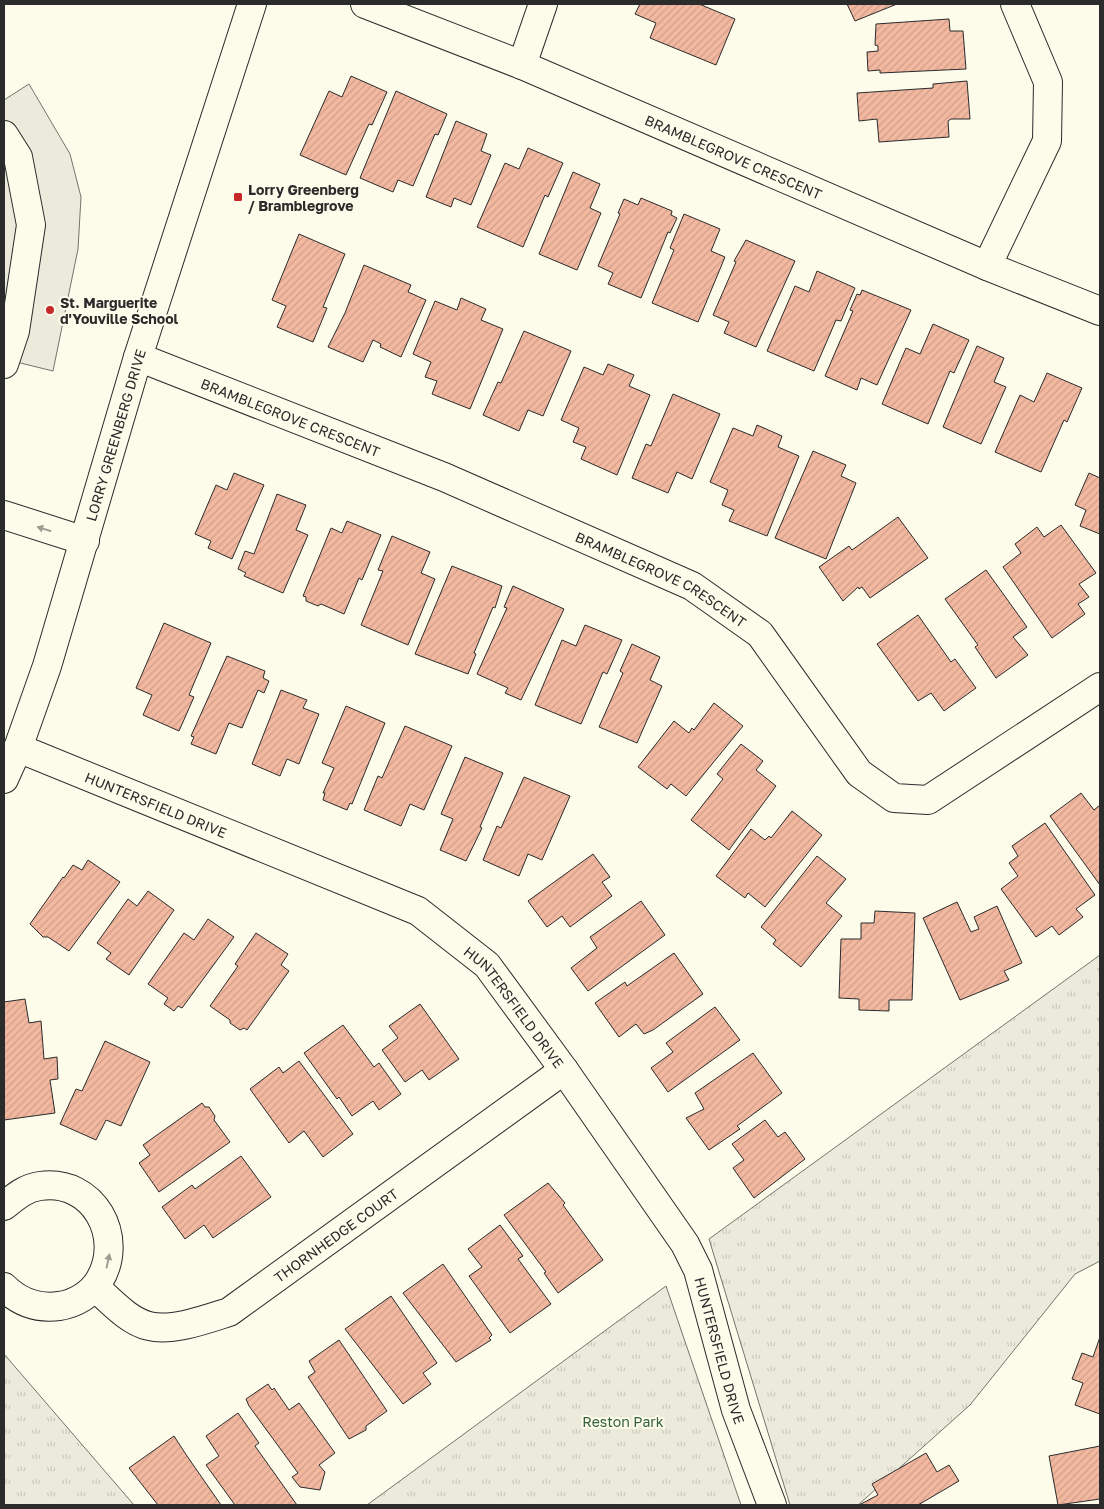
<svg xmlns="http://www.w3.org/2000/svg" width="1104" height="1509" font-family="'Golos Text',sans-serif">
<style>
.park{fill:url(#park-tufts);stroke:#74746e}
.parking{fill:#eceadb;stroke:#74746e}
.building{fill:url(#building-hatch);stroke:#2b2b2b}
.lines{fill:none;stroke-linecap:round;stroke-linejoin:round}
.minor-casing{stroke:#2b2b2b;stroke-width:30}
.minor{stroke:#fdfbea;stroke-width:28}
.oneway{fill:#9e9d94}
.poi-dot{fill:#c62828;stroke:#fdfbea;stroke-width:2}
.labels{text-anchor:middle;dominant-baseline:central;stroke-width:4;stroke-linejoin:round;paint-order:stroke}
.street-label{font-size:14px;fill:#2b2b2b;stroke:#fdfbea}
.poi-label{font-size:14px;font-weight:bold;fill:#2b2b2b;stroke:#fdfbea;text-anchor:start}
.park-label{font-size:14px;fill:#34623c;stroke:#fdfbea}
</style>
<defs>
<pattern id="park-tufts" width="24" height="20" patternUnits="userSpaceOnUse" patternTransform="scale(1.25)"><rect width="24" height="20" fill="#ecebdb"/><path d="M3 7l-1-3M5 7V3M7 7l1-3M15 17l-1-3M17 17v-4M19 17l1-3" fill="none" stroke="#cbcabc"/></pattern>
<pattern id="building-hatch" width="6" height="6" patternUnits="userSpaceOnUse" patternTransform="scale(1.25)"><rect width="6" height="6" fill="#f2b8a0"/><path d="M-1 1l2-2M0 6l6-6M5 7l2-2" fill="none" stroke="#d09e8a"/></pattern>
</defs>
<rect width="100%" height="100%" fill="#fdfbea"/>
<g class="park">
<path d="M1100,955v306l-25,13 -105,131 -112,100h-68l-81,-266z"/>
<path d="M666,1286l75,219h-374z"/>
<path d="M4,1354l130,151h-130z"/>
</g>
<path class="parking" d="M29,84l41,70 11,43 -3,52 -25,122 -49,-12v-259z"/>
<g class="building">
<path d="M640,4h59l36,15 -19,46 -66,-27 6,-15 -21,-9z"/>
<path d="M847,4h50l-42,17z"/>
<path d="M949,19l1,12h13l3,38 -86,4v-3l-12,1 -1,-19 11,-1v-5l-3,-1 1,-21z"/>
<path d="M351,76l36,16 -15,33 -3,-1 -23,51 -46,-20 29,-64 13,6z"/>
<path d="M967,81l3,38h-19l-3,2 1,16 -70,5 -2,-23 -18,2 -2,-28 76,-5v-4z"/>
<path d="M396,91l51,23 -9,21 -3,-1 -22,52 -15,-6 -5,12 -33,-14z"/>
<path d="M456,121l31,13 -6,17 10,4 -20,50 -17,-7 -3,9 -25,-10z"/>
<path d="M528,148l35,15 -15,34 -3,-2 -22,52 -46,-20 28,-64 14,6z"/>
<path d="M573,172l27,12 -10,24 11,5 -24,57 -38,-16z"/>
<path d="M641,198l31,13 -1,4 6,3 -7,15 -2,-1 -27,66 -33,-14 5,-11 -15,-7 22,-52 -2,-1 6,-14 14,6z"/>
<path d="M684,214l36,15 -9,22 14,6 -27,65 -46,-19 22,-53 -4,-2z"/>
<path d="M299,234l46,20 -22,53 4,1 -14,34 -36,-15 9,-21 -14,-6z"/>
<path d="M746,240l49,21 -39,86 -32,-14 5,-11 -16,-7 23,-53 -2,-1z"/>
<path d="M364,265l47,20 -3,7 18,8 -25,57 -21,-10 1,-3 -8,-4 -10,22 -35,-15 17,-34z"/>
<path d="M817,271l38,17 -14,33 -5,-1 -22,51 -47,-20 28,-65 14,6z"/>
<path d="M862,290l49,20 -34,75 -16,-7 -4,12 -32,-14 28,-65 -3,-1 7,-16 3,1z"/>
<path d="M461,298l25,11 -5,11 22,9 -33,80 -38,-15 5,-13 -12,-4 6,-15 -18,-8 22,-53 22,9z"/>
<path d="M933,324l36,16 -15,33 -4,-2 -22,53 -46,-20 24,-56 14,6z"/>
<path d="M524,331l47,20 -28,65 -15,-6 -9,21 -36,-16 15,-33 3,1z"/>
<path d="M977,346l27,12 -10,24 12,5 -25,57 -38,-17z"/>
<path d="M608,364l26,11 -5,11 21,9 -33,80 -36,-16 5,-12 -13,-5 6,-14 -18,-8 23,-53 19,8z"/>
<path d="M1047,373l35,15 -15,34 -3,-2 -23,52 -46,-20 25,-57 14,7z"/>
<path d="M673,394l47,20 -28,65 -15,-7 -9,21 -36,-15 14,-34 5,2z"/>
<path d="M757,425l25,11 -4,11 21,9 -32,80 -38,-15 5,-11 -12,-5 6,-15 -18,-8 23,-54 20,8z"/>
<path d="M813,451l33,14 -5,11 15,7 -30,76 -51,-21z"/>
<path d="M234,473l30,12 -32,74 -24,-11 3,-7 -16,-7 21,-49 11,5z"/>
<path d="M1089,473l11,5v56l-20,-8 6,-16 -11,-5z"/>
<path d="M277,494l29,11 -10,25 12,5 -25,58 -39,-17 2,-3 -8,-4 7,-18 9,3z"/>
<path d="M898,517l30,41 -58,40 -8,-11 -3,2 -1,-2 -15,14 -24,-34 30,-21 3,4z"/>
<path d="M347,521l34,14 -19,45 -3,-2 -15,36 -23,-10 -3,2 -12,-5v-4l-3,-1 28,-68 11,5z"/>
<path d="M1061,525l35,48 -17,11 10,13 -11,7 7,10 -33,24 -49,-71 18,-14 -6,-9 22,-17 7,10z"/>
<path d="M392,536l38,16 -9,21 14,6 -27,66 -47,-20 22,-54 -5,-1z"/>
<path d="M452,566l50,20 -7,22 -2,-1 -19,46 2,1 -8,20 -53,-20z"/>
<path d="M986,570l41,57 -14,10 15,18 -32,23 -21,-31 3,-2 -33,-46z"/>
<path d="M513,586l51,23 -43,91 -16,-7 3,-5 -31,-14 30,-66 -3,-1z"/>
<path d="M918,615l33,47 4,-3 21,29 -32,23 -13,-18 -13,8 -41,-57z"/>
<path d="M164,623l47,20 -22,52 5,2 -15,34 -36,-16 9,-20 -16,-7z"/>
<path d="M585,625l37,15 -15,34 -4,-2 -22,52 -46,-19 27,-65 14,6z"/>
<path d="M632,644l28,13 -10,23 12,6 -25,57 -38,-16 24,-54 -3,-2z"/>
<path d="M227,656l38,15 -2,7 6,3 -5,12 -6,-3 -16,38 -13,-5 -13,31 -25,-10 3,-7 -3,-1z"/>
<path d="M281,690l26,10 -4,8 16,6 -20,50 -12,-5 -7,17 -28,-12z"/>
<path d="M714,703l29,23 -57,70 -15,-12 -4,5 -29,-22 36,-46 15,12 3,-5 2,2z"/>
<path d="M346,706l39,17 -33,81 -2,-1 -3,7 -24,-10 2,-7h-2l11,-25 -12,-5z"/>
<path d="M405,726l47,20 -28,64 -14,-6 -9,22 -37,-16 14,-34 4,2z"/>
<path d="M741,744l22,17 -7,9 20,16 -47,64 -38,-30 32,-41 -6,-5z"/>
<path d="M465,757l38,16 -23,54 2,1 -16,33 -26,-11 13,-31 -12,-5z"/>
<path d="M524,777l46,19 -28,64 -14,-6 -9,22 -36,-16 14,-34 4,2z"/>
<path d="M1081,793l13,17 6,-5v80l-50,-69z"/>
<path d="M792,811l30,24 -57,72 -17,-14 -3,5 -29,-22 35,-47 14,11 4,-4 2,2z"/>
<path d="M1045,823l50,72 -19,14 7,8 -24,18 -7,-9 -16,11 -35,-48 17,-13 -9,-13 9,-7 -6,-10z"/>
<path d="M593,854l17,23 -8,5 10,14 -42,31 -8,-11 -15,11 -19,-26z"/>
<path d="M817,856l29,23 -20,24 16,13 -41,51 -28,-23 3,-4 -15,-13z"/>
<path d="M88,860l32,22 -51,69 -21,-14h-5l-13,-13 33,-47 1,1 9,-13 9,5z"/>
<path d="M148,891l26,19 -45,65 -23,-16 5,-6 -14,-10 31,-44 9,7z"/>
<path d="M641,901l24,34 -77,56 -17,-23 26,-20 -7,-11z"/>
<path d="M957,902l14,30 8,-3 -5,-12 23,-11 25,57 -18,8 5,9 -49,20 -37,-82z"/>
<path d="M875,911l40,2 -3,87h-23v11l-30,-1v-11l-20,-1 2,-59h20v-16h13z"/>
<path d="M208,919l26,18 -52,71 -4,-2 -4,5 -10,-7 4,-6 -20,-14 36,-51 10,7z"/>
<path d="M256,933l32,21 -7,11 8,6 -42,59 -3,-2 -4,2 -10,-7v-3l-20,-14 28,-40 -3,-2z"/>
<path d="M674,953l29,41 -50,36 -9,4 -8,-10 -17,13 -24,-34 30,-21 2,4z"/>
<path d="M25,999l4,24 12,-2 3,38 13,-2 1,22 -8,1 5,33 -51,7v-118z"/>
<path d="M420,1004l39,55 -30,21 -7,-10 -17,12 -23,-32 16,-12 -9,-12z"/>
<path d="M715,1007l25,33 -72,52 -17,-24 22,-16 -7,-9z"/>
<path d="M343,1025l31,42 5,-4 22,31 -22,16 -6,-9 -21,15 -13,-19 -2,2 -33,-46z"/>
<path d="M105,1041l45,21 -29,64 -15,-6 -10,20 -36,-16 16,-35 6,2z"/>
<path d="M753,1053l29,40 -45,33 3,3 -31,21 -23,-32 18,-9 -9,-16z"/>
<path d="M299,1061l54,73 -30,23 -19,-26 -15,12 -39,-54 29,-22 4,6z"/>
<path d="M202,1103l3,4h4l6,9 -1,4 16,22 -71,50 -20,-29 11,-8 -7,-10z"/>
<path d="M765,1120l13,17 7,-5 20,27 -51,39 -21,-30 11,-8 -12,-16z"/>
<path d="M241,1156l30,41 -58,41 -9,-13 -19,14 -23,-32 30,-22 3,4z"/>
<path d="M548,1183l17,20 -2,2 40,55 -45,33 -14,-20 2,-1 -42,-57z"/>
<path d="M500,1225l23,31 -5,3 33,45 -41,29 -41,-57 13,-9 -14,-18z"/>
<path d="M443,1264l49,71 -3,3 2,2 -35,22 -53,-69z"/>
<path d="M391,1296l46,67 -14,10 8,11 -28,20 -58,-75z"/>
<path d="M1100,1337v77l-25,-9 8,-22 -11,-4 10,-26 11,4z"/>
<path d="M339,1340l48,71 -21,15v4l-17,9 -41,-62 7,-5 -6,-11z"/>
<path d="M268,1384l4,6 2,-2 15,22 10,-7 36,50 -16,12 6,7 -5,18 -20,-3 -8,-10 6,-4 -49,-67 -3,-7z"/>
<path d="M238,1413l21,30 -4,3 42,59h-62l-29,-40 13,-9 -13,-20z"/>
<path d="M174,1436l13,20 34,49h-63l-29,-37z"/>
<path d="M1100,1446v53l-42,6 -9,-49z"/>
<path d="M926,1453l11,19 12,-7 10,16 -41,24h-59l19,-10 -6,-11z"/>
</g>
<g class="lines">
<defs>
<g id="minor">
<path id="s1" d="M365,4l157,61 465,201 113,45"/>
<path d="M522,65l21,-61"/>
<path d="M4,135l14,22 13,68 -16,106 -11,33"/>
<path d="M987,266l60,-125 1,-59 -33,-78"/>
<path id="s2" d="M138,357l306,120 248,109 68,48 99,139 35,25 34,2 172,-113"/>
<path d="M4,515l81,26"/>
<path id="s3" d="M18,748l400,163 69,54 77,105 121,174 13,26 38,140 36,95"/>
<path id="s4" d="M4,779l14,-31 29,-82 91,-309 114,-353"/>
<path d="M4,1206c11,-9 21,-18 36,-20 53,-8 86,51 59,95 -8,13 -24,23 -40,25 -22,3 -40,-4 -55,-19"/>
<path id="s5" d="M95,1287c16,14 33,34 54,39 23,6 58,-7 80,-14l335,-242"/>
</g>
</defs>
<use href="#minor" class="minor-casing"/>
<use href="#minor" class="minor"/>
</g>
<defs><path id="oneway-solid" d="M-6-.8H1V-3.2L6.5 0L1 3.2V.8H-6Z" transform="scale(1.25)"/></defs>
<g class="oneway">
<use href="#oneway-solid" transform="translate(44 529) rotate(-162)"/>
<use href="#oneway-solid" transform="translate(108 1261) rotate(-78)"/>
</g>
<g class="poi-dot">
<rect x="233" y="192" width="10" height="10" rx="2.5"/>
<circle cx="50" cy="310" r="5"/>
</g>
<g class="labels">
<g class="street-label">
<text stroke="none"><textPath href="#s1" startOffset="399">BRAMBLEGROVE CRESCENT</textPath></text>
<text stroke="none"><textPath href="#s2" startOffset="164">BRAMBLEGROVE CRESCENT</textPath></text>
<text stroke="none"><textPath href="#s4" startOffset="362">LORRY GREENBERG DRIVE</textPath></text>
<text stroke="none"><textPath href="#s2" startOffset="569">BRAMBLEGROVE CRESCENT</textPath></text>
<text stroke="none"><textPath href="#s3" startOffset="149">HUNTERSFIELD DRIVE</textPath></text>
<text stroke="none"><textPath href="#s3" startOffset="569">HUNTERSFIELD DRIVE</textPath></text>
<text stroke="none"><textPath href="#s5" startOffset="281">THORNHEDGE COURT</textPath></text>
<text stroke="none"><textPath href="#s3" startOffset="974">HUNTERSFIELD DRIVE</textPath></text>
</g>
<g class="poi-label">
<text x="248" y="189">Lorry Greenberg<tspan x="248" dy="16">/ Bramblegrove</tspan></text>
<text x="60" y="302">St. Marguerite<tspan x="60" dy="16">d'Youville School</tspan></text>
</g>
<g class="park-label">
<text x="623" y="1421">Reston Park</text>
</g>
</g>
<rect width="1104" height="1509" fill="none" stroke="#2b2b2b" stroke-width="10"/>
</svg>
